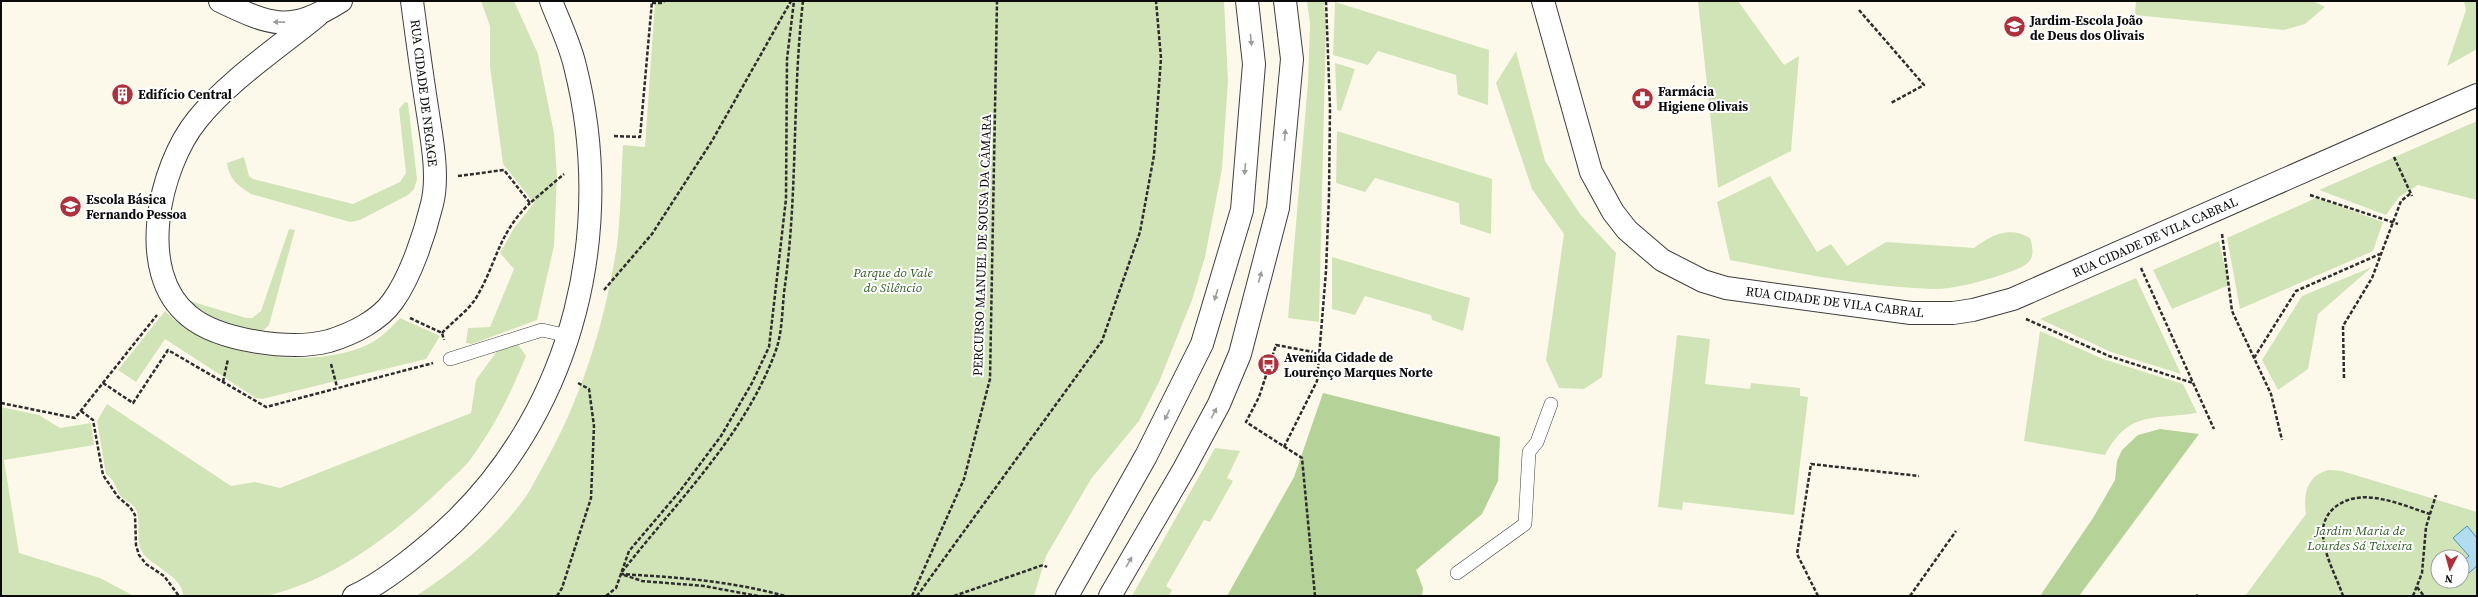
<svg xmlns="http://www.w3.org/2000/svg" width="2478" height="597" font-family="'Source Serif 4',serif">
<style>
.green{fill:#d1e4b7;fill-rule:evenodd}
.forest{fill:#b5d398}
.water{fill:#b3dcf0;stroke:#4194c1}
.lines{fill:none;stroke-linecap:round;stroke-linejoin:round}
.service-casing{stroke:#3e3e3e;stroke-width:14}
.minor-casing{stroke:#3e3e3e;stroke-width:24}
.tertiary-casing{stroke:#3e3e3e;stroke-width:24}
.path{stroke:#2d2d2d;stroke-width:2.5;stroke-dasharray:4 2;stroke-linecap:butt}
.service{stroke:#fff;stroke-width:13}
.minor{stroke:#fff;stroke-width:22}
.tertiary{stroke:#fff;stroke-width:22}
.oneway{fill:#9d9d9d}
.labels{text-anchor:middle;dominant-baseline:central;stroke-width:4;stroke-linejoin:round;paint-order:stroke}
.poi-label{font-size:13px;font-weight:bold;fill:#0b0b0b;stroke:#fff;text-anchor:start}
.street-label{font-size:13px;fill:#0b0b0b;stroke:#fff}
.park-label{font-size:13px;font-style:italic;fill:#305c22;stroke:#fff}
</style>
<rect width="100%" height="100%" fill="#fdf9ea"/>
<g class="green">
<path d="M481,1h33l24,53 16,79 3,44 -3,69 -17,74 -65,24 -6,-1 2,-15 22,-1 24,-58 -14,-16 14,-25 20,-25 -31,-39 -13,-98v-40z"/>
<path d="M655,1h569l4,80 -6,88 -17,88 -13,43 -33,82 -20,39 -48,58 -45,77 -12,40h-618c40,-26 80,-58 108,-97 7,-9 12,-21 18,-31 39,-68 63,-145 75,-223 4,-32 4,-67 6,-100l22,2z"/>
<path d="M1307,1h17l2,22 -7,299 -31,-4 20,-236 2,-58z"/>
<path d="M1698,1h40l46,64 15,-9 -8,95 -73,37z"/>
<path d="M2136,1h177l12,6 -20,17 -21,6 -149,-15z"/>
<path d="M2464,1h13v48l-30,17 19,-56z"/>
<path d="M1335,2l154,48 -1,55 -30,-10 -2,-20 -78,-24 -10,14 -35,-10z"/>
<path d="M1516,51l29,110 35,53 36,39 -14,124 -18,12 -25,-1 -13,-28 18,-126 -32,-45 -36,-106z"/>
<path d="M1335,63l20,6 -14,42 -4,-1z"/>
<path d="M405,102l3,1 9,76 -3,10 -6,6 -48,25 -10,2 -99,-28c-13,-8 -22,-15 -24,-31l17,-6 5,19 4,3 100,25 47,-22 6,-9 -7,-64z"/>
<path d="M2477,121v79l-59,-15 -19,12 -13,18 -67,-25z"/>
<path d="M1337,131l155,48 -1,55 -31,-10 -1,-21 -84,-25 -10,14 -29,-9z"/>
<path d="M1770,176l47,76 14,-8 16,22 39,-24 88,6c16,-12 35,-23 56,-10 8,25 -4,28 -26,36 -21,7 -48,15 -71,15 -68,-2 -136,-16 -203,-29l-13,-58z"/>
<path d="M2316,198l67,24 -10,29 -133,58 -13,-71z"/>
<path d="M289,229l6,1 -26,95c-21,25 -68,-14 -89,-27l66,20h6l9,-7z"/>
<path d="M2219,241l10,44 -57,24 -19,-39z"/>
<path d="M1332,257l138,41 -7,33 -31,-11 -1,-5 -66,-19 -10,19 -23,-6z"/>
<path d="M2372,267l-54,47 -10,55 -30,21 -16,-30 40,-64z"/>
<path d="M2136,278l45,96 -70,-22 -71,-33z"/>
<path d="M165,311c42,45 139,58 195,37 17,-6 28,-17 40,-30l40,18 -14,23 -164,40 -6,-1 -91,-59 -29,43 -18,-12z"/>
<path d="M2040,331l63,28 80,25 14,29c-43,7 -68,-3 -92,42l-81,-14z"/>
<path d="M1677,335l33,4 -5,45 45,5 1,-6 49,5v8l8,1 -14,118 -111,-13 -1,8 -24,-3z"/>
<path d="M517,343l9,13c-16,39 -31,70 -56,104 -8,10 -19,19 -28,28 -48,46 -111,94 -177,108 -20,1 -60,0 -82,0 0,-20 -31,-29 -41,-44 -6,-10 -2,-24 -4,-36 -2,-14 -14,-14 -19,-22 -4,-9 -5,-14 -13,-20l-9,-53 10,-17 124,82 24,-4 25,6 191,-75 5,-33 21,-29z"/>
<path d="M1,407l38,8 21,13 31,-5 3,22 -90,15 15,93 81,25 34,18h-133z"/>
<path d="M1215,448l25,3 -13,27 6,3 -23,41 -6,-2 -38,66 6,4 -3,6h-37z"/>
<path d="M2329,470l13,1 135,41v84h-232l61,-82c-3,-20 1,-39 23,-44zM2438,557h24v24h-24z"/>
</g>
<g class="forest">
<path d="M1323,393l177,44 -2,44 -16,33 -66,56 7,18 -1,8h-195l67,-119z"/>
<path d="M2160,429l39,5 -120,162h-39l53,-78 22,-38 2,-19 5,-11 16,-15z"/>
</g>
<path class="water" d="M2467,526l10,12v28l-15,13v-17l7,-6 -16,-18z"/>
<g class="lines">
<defs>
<g id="service">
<path d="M450,359l92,-29 26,6"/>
<path d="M1457,573l68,-49 4,-72 8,-10 14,-38"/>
</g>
<g id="minor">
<path d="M220,1c52,25 70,32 121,0"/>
<path d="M1543,1l48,171 22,40 14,18 35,30 41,21 23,7 185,25h42l20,-3 40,-11 464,-204"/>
<path d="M317,16c-39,32 -89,65 -120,104 -38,47 -62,153 -8,196 30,25 102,35 140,25 23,-7 50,-20 64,-40 18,-25 32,-68 39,-97 7,-27 0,-64 -4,-90 -6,-38 -11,-75 -16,-113"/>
<path d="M354,596c30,-13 76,-51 100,-74 121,-117 162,-294 121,-456 -5,-22 -16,-44 -24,-65"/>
</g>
<g id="tertiary">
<path d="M1067,596l79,-140 56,-112 40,-134 12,-146 -7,-63"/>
<path d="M1110,596l74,-127 35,-65 21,-50 38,-146 14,-149 -7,-58"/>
</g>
</defs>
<use href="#service" class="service-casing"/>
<use href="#minor" class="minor-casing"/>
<use href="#tertiary" class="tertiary-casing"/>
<g class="path">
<path d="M652,3h11l1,-2"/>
<path d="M1859,10l65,75 -33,18"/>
<path d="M614,136l26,1 12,-136"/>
<path d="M2394,157l18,39"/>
<path d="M458,176l46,-6 26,33 34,-29"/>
<path d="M2310,195l88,29"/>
<path d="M2222,234l10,77 39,83 11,46"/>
<path d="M2141,268l73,161"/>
<path d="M604,290l48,-56 60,-93 79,-140"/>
<path d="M410,318l32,15 2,7"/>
<path d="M2026,319l83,37 84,27"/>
<path d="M442,333c10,-11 26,-22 34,-35 21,-35 21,-63 54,-95"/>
<path d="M2254,358l42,-67 84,-37"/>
<path d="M331,364l6,23"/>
<path d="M2344,378l-1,-52 29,-48 29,-77 10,-8"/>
<path d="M223,382l5,-23"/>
<path d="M103,383l30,20 35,-53 98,57 167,-44"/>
<path d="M1,403l74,15 82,-103"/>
<path d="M81,411l12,9 10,55 15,22 12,10 5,8 1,30 3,10 7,9 18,12 15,20"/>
<path d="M1284,447l33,-66 9,-110 3,-75 1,-88 -4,-107"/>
<path d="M622,572c55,-71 123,-136 154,-222 7,-20 6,-45 9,-65 13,-95 7,-189 18,-284"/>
<path d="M620,574c56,3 111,7 165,22"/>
<path d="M624,575l18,6 62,5 54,10"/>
<path d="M2417,587l7,9"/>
<path d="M2196,595l2,1"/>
<path d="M557,596l5,-8 29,-90 3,-72 -5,-37 -11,-6"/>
<path d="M606,596l10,-8 13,-37 51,-60 41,-55 31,-53 17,-36 17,-148 1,-140 7,-58"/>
<path d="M912,596l52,-117 26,-100 7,-378"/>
<path d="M917,596l185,-255 38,-109 14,-77 7,-97 -5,-57"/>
<path d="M954,596l89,-31 4,2"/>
<path d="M1315,596l-13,-138 -56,-36 13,-25 17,-52 43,8"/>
<path d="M1818,596l-21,-42 14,-90 108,12"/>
<path d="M1910,596l46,-65"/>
<path d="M2343,596c-6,-18 -19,-41 -20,-61 -1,-10 3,-20 11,-27 27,-23 67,-3 96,6"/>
<path d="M2413,596l9,-23 4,-46 10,-32"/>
</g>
<use href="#service" class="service"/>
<use href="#minor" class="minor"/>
<use href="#tertiary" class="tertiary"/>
</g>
<defs><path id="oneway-solid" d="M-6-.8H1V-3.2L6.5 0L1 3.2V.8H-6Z"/></defs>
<g class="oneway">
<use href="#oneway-solid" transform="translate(279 22) rotate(-179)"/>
<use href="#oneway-solid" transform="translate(1251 40) rotate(84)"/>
<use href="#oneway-solid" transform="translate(1285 135) rotate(-85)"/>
<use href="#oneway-solid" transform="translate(1245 169) rotate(95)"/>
<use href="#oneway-solid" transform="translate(1260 277) rotate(-75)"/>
<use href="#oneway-solid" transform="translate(1216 295) rotate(107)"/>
<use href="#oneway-solid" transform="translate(1214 413) rotate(-62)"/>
<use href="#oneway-solid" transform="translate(1167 415) rotate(116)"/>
<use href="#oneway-solid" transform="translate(1129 562) rotate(-60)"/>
</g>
<defs>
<symbol id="school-disc" viewBox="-11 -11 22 22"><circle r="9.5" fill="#ae303b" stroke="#fff"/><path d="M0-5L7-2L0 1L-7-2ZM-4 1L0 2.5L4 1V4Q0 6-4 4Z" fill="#fff"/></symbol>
<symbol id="building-disc" viewBox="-11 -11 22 22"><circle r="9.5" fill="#ae303b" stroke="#fff"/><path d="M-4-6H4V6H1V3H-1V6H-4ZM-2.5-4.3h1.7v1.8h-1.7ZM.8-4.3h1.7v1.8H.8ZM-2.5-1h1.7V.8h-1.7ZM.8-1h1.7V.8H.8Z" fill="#fff"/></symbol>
<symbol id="pharmacy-disc" viewBox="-11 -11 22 22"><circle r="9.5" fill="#ae303b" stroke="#fff"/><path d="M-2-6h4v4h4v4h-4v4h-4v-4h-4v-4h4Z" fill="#fff"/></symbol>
<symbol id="bus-disc" viewBox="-11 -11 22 22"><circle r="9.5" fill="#ae303b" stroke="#fff"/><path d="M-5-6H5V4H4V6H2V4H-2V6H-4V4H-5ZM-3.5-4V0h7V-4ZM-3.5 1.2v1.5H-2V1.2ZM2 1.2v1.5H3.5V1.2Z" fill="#fff"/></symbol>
</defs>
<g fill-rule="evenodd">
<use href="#school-disc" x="2002" y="14" width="25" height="25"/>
<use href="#building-disc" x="110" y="82" width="25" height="25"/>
<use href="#pharmacy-disc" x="1630" y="86" width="25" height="25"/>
<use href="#school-disc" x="58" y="194" width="25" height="25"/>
<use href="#bus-disc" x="1256" y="352" width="25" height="25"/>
</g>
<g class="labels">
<g class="poi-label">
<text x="2030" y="20">Jardim-Escola João<tspan x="2030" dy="15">de Deus dos Olivais</tspan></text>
<text x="1658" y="91">Farmácia<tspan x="1658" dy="15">Higiene Olivais</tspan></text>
<text x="138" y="94">Edifício Central</text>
<text x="86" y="199">Escola Básica<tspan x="86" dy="15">Fernando Pessoa</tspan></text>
<text x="1284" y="357">Avenida Cidade de<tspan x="1284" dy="15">Lourenço Marques Norte</tspan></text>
</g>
<g class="street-label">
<text transform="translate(424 93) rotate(83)">RUA CIDADE DE NEGAGE</text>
<text transform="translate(2155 237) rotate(-24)">RUA CIDADE DE VILA CABRAL</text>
<text transform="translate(982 245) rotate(-88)">PERCURSO MANUEL DE SOUSA DA CÂMARA</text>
<text transform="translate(1835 302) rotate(7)">RUA CIDADE DE VILA CABRAL</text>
</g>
<g class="park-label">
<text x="893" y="272">Parque do Vale<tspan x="893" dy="15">do Silêncio</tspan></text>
<text x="2360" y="530">Jardim Maria de<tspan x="2360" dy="15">Lourdes Sá Teixeira</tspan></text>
</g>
</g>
<rect width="2478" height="597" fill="none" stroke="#0b0b0b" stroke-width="4"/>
<g transform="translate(2450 569) rotate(186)"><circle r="19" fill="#ffffff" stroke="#9d9d9d"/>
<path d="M0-3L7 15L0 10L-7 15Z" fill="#ae303b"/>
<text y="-6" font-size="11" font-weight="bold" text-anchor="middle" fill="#0b0b0b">N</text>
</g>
</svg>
